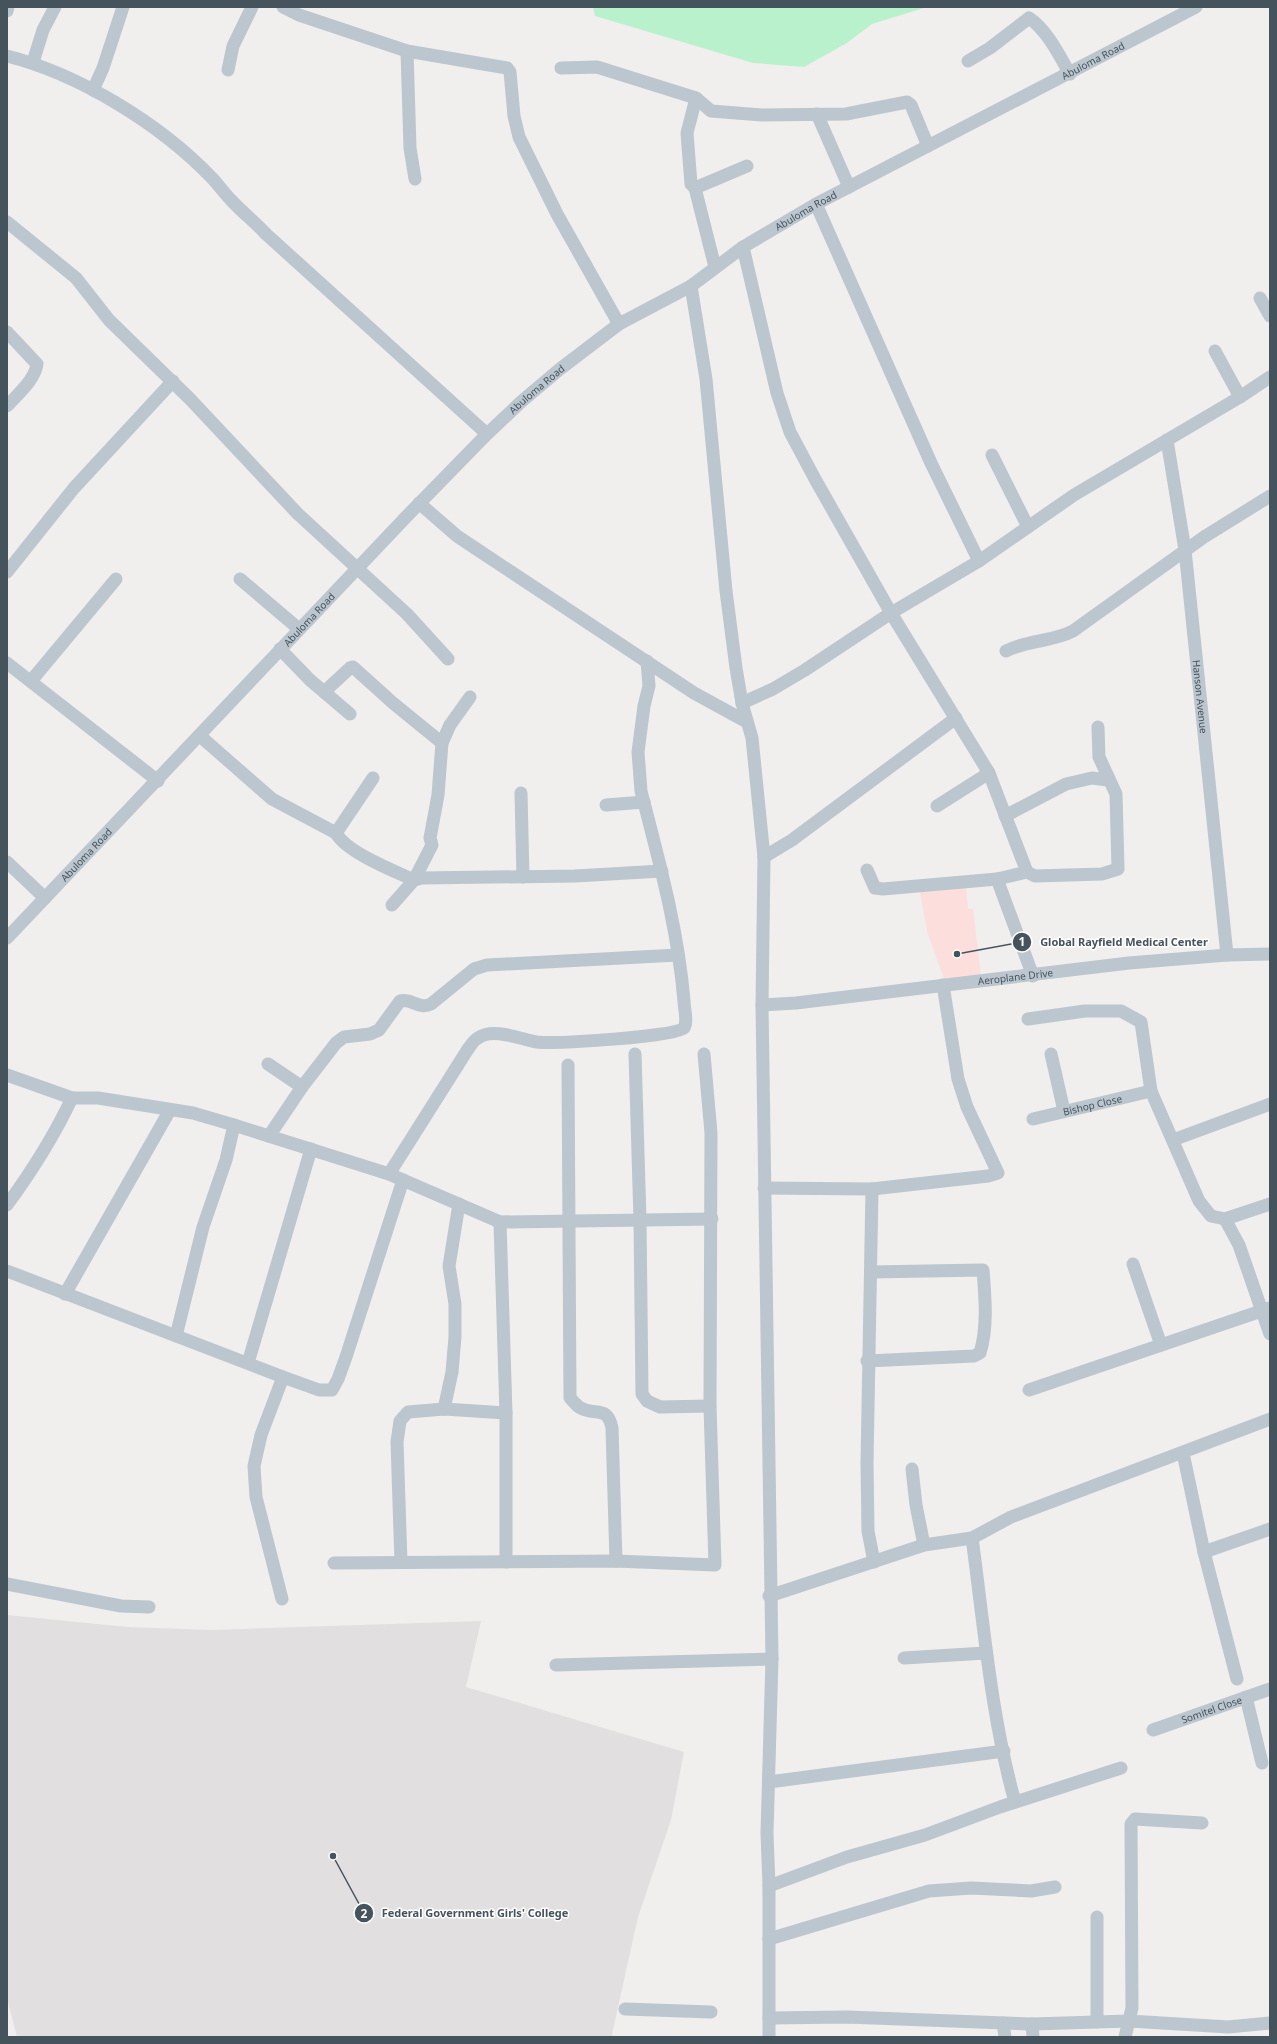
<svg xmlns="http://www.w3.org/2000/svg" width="1277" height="2044" font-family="'Noto Sans',sans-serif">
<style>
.education{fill:#e2dfe0}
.medical{fill:#fcdedd}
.green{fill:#baf1cd}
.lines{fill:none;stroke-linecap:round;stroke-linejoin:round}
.minor{stroke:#bbc6ce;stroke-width:13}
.labels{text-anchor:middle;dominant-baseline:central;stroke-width:3;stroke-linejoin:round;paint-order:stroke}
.street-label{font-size:10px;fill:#45535d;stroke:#fff}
.leader{fill:none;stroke:#45535d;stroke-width:1.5}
.callout-dot{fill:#45535d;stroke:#fff;stroke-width:1.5}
.mark-label{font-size:12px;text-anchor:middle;font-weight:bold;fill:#fff}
.callout-label{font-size:11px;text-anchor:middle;font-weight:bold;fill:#45535d;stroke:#fff;stroke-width:3;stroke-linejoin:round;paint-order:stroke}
</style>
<rect width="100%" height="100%" fill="#f1eeee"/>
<path class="education" d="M7,1615l121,12 84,3 269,-9 -15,66 218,65 -13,68 -33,97 -26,117 1,3h-596l-10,-39z"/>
<path class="medical" d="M966,886l2,23h5l8,67 -36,6 -18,-51 -7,-39z"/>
<path class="green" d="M593,7h334l-55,17 -25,19 -43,24 -51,-4 -158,-47z"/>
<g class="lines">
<g class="minor">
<path d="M283,7l16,8 108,36 100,17 3,4 4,44 5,21 38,77 62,110"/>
<path d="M7,11l1,-4"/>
<path d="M407,51l3,97 5,31"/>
<path d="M7,56c72,18 153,68 204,121 7,7 13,16 20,23 11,12 24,22 35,34l221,200"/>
<path d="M968,61l22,-13 39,-30c18,12 30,37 41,56"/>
<path d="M33,62l10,-32 12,-23"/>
<path d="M561,68l36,-1 99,31 15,13 51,4 84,-1 61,-12 4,3 17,41"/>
<path d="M228,70l5,-24 19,-39"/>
<path d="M93,90l10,-22 20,-61"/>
<path d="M817,114l32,73"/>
<path d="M695,188l-4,-4 -4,-51 9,-35"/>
<path d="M816,204l115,259 48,98"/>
<path d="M7,222l69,56 33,42 81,79 108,115 109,100 41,45"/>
<path d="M743,247l34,146 13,39 25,47 76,134 98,160 38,99 8,4 67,-2 16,-5 -2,-75 -17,-37 -1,-30"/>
<path d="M715,267l-20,-79 52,-22"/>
<path d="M691,286l15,93 20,212 10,77 6,35 10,35 12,119 -2,148 10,654 -5,174 2,53v151"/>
<path d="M1260,298l10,18"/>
<path d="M7,332l30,32c-2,16 -20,31 -30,42"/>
<path d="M1215,351l25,46"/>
<path id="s1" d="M1167,440l18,110 42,405"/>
<path d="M992,455l36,72"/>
<path d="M419,503l38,33 21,14 216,143 53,29"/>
<path d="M7,572l67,-84 99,-107"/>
<path d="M240,579l59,50"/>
<path d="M280,649l30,31 40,34"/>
<path d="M1006,651c21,-11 46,-9 67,-20l131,-94 66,-41"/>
<path d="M7,663l151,118"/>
<path d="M31,681l85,-102"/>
<path d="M324,692l26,-24 3,-1 40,36 49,40"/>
<path d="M742,703l31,-14 32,-19 86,-57 88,-52 95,-66 166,-98 30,-20"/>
<path d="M200,736l72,63 64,34c10,19 58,38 78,47l8,-2 153,-2 87,-5"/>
<path d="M521,793l2,84"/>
<path d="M606,805l38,-3"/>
<path d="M937,806l52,-33"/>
<path d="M1005,816l61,-32 26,-6 16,2"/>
<path d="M336,833l37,-55"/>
<path d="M764,857l28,-17 164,-122"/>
<path d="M7,862l38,36"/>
<path d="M867,870l8,18 8,1 114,-10 30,-7"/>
<path d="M997,879l36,97"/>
<path d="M392,905l22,-25 18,-35 -2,-7 8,-43 4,-52 8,-18 20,-28"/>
<path id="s2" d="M7,938l399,-421 81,-83 35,-33 38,-32 59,-45 72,-38 52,-39 73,-43 380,-197"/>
<path id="s3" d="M762,1005l34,-2 333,-40 98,-8 43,-1"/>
<path d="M1028,1019l57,-8h36l20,11 10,69 48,110 12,15 14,3 45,-15"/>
<path d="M635,1054l5,166 2,174 5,7 13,6 50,-1"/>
<path d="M1051,1054l13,57"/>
<path d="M268,1064l34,23 -33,49"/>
<path d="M568,1065l2,333c3,3 6,7 9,9 16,10 28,-3 33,21l4,133"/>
<path d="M7,1075l65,23h26l95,15 41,12 155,49 111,48 212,-3"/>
<path d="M302,1087l34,-44 8,-6 26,-3 9,-4 21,-29c12,-3 19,9 31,3l43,-35 13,-4 191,-10"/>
<path id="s4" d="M1033,1119l118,-28"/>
<path d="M1173,1140l97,-36"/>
<path d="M389,1174l79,-125c3,-4 6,-9 10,-11 15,-11 42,1 59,4 17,2 139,-5 147,-14 4,-6 0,-20 0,-27 -6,-72 -25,-140 -43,-210l-3,-39 6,-46 5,-20 -2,-25"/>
<path d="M764,1188l108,1 116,-13 10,-3 -31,-66 -9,-28 -15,-94"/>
<path d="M872,1189l-5,274 1,68 6,31"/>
<path d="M7,1205c25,-34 47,-69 65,-107"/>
<path d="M1225,1219l14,26 31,89"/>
<path d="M500,1222l6,191v149"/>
<path d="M1133,1264l28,81"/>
<path d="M7,1271l276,106 36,13h13l6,-11 8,-22 57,-177"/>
<path d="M65,1294l105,-184"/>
<path d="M176,1336l27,-109 23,-67 8,-35"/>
<path d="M867,1361l107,-5 6,-3c8,-26 5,-57 3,-83l-112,2"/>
<path d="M248,1363l63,-214"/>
<path d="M1029,1390l241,-82"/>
<path d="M444,1409l8,-37 3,-35v-33l-6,-38 10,-62"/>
<path d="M1183,1453l21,99 33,127"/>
<path d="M912,1469l4,36 8,40"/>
<path d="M972,1538c12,88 19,178 43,264"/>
<path d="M1204,1552l66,-23"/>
<path d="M401,1562l-4,-120 3,-21 8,-9 36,-3 62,4"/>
<path d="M334,1563l282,-2 99,4 -5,-159 1,-273 -7,-79"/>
<path d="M7,1584l114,22 28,1"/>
<path d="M769,1596l155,-51 48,-7 39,-21 259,-98"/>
<path d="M282,1599l-26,-102 -2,-31 7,-31 22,-58"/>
<path d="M904,1658l81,-5"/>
<path d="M556,1665l216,-6"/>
<path d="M1246,1697l16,66"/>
<path id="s5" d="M1153,1730l117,-41"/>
<path d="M769,1782l235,-31"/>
<path d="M769,1886l78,-29 78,-22 75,-28 121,-39"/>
<path d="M769,1939l160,-48 42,-3 60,3 24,-4"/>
<path d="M625,2009l86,3"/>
<path d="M769,2018l78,-1 185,7 97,-3 99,6 42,-4"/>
<path d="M1097,2022v-105"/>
<path d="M1003,2023l2,14"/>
<path d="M1032,2024l1,13"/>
<path d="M1125,2037l7,-29 -1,-184 4,-5 67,4"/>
</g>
</g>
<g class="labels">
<g class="street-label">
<text stroke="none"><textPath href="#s2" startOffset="1411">Abuloma Road</textPath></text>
<text stroke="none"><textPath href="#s2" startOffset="1087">Abuloma Road</textPath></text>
<text stroke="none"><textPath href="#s2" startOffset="763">Abuloma Road</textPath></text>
<text stroke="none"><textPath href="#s2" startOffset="439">Abuloma Road</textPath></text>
<text stroke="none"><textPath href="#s1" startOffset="259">Hanson Avenue</textPath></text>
<text stroke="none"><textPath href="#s2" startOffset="115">Abuloma Road</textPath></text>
<text stroke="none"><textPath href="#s3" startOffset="255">Aeroplane Drive</textPath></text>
<text stroke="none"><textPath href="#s4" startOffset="61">Bishop Close</textPath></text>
<text stroke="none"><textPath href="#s5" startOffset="62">Somitel Close</textPath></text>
</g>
</g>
<path class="leader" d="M957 954L1022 942M333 1856L364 1913"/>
<g class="callout-dot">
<circle cx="957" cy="954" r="4"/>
<circle cx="333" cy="1856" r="4"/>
<circle cx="1022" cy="942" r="10"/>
<circle cx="364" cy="1913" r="10"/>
</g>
<g class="mark-label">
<text x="1022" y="946">1</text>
<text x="364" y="1918">2</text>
</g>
<g class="callout-label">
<text x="1124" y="946">Global Rayfield Medical Center</text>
<text x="475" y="1917">Federal Government Girls' College</text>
</g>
<rect width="1277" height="2044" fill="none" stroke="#45535d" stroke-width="16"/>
</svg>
